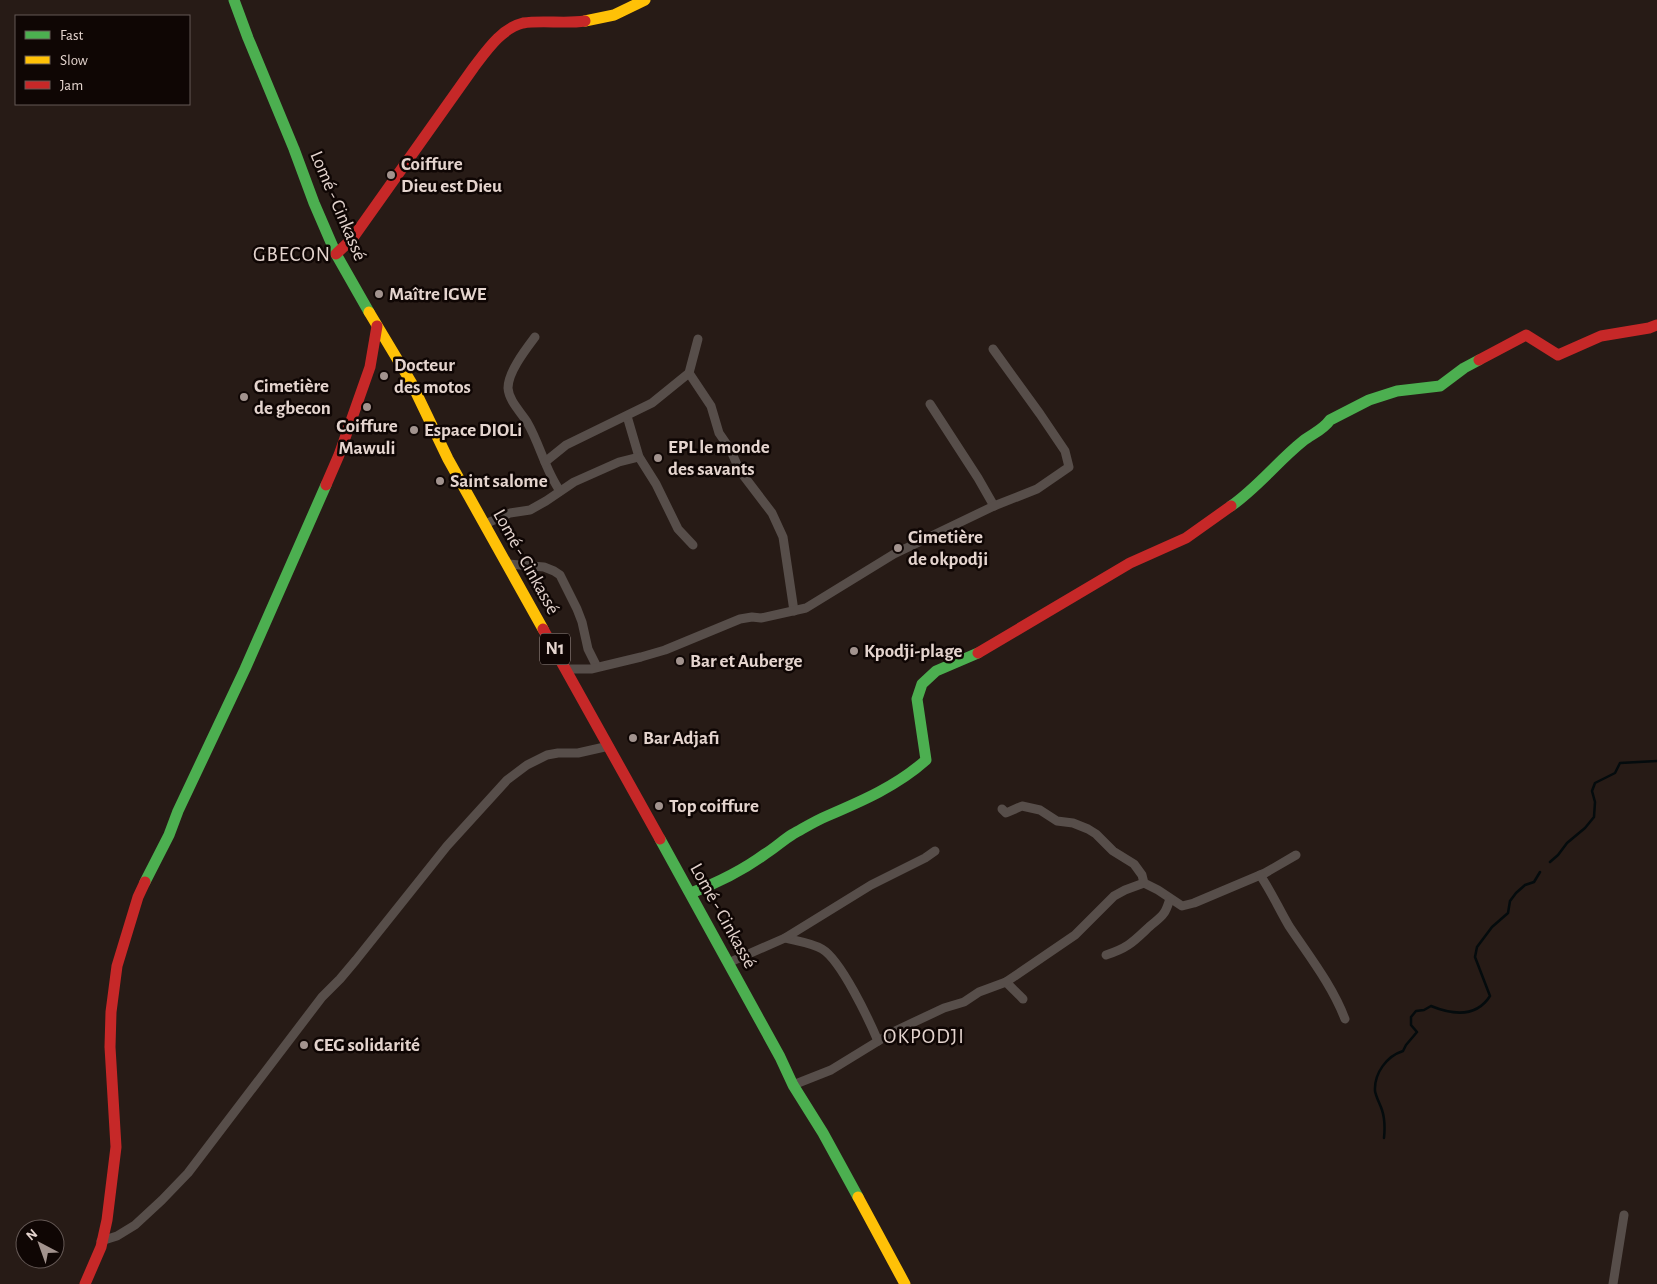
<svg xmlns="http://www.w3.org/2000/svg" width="1657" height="1284" font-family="'Alegreya Sans',sans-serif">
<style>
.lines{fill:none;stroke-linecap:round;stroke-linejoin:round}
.stream{stroke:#040b0d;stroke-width:2.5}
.street{stroke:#574e4a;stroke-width:9}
.fast{stroke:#4caf50;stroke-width:11}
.slow{stroke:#ffc107;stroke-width:11}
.jam{stroke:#c62828;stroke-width:11}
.poi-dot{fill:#a2938e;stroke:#0f0604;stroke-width:2}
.labels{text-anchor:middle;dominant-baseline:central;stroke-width:5;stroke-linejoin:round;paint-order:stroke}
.shield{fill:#0f0604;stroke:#a49691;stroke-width:1}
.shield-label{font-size:18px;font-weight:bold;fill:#e4d4ce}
.poi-label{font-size:19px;font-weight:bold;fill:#e4d4ce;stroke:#0f0604;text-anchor:start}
.street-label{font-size:19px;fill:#e4d4ce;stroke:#0f0604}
.quarter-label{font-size:21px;letter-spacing:1px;fill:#e4d4ce;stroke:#0f0604}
</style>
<rect width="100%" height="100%" fill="#271b16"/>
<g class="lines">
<g class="stream">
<path d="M1550,862l8,-7 9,-12 18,-15 9,-11 1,-15 -3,-11 3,-8 20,-10 5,-10 37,-2"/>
<path d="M1384,1138c1,-10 1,-19 -2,-28 -2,-6 -6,-13 -7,-19 -1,-18 12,-35 28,-40l3,-6 11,-13 -6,-7v-8l5,-6 8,-1 7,-4c22,9 45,12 59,-10l-15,-39 2,-10 15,-20 16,-14 2,-12 6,-8 9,-8 9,-3 6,-10"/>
</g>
<g class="street">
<path d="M535,337c-9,12 -27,35 -27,51 1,13 12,23 19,34 13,22 18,48 33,69"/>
<path d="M689,373l22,33 8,27 11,16 10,22 32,42 11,24 11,74"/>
<path d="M930,404l48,74 16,28"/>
<path d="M627,416l12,41 17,27 22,45 15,16"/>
<path d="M545,462l21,-17 86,-42 37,-30 9,-34"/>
<path d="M485,524l25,-11 20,-3 16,-9 28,-19 45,-20 20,-5"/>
<path d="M508,564l36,3 10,4 6,4 17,34 5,13 6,27 9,18"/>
<path d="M566,669h25l50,-12 24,-7 75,-31 12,-2 9,1 45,-10 88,-54 100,-48 43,-17 32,-22 -4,-16 -25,-37 -47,-65"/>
<path d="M1002,809l4,4 16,-7 18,4 17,11 16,2 15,6 8,5 17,17 21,13 8,11 2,8 14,7 24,16 12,-3 71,-30 31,-18"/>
<path d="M1260,875c11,16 19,34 29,51 20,30 43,59 56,93"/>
<path d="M785,938c12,3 27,5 37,11 19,11 47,71 56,92"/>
<path d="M1106,955c22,-7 27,-13 43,-28 5,-5 11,-8 15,-14 3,-4 4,-9 6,-14"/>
<path d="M728,963l57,-25 86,-53 54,-27 10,-7"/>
<path d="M1006,982l17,17"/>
<path d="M793,1085l38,-15 62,-38 51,-24 20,-6 15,-10 27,-10 69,-47 39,-39 11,-6 19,-7"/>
<path d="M101,1241l16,-5 18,-11 27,-25 26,-27 134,-176 18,-18 16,-19 91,-114 60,-66 20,-15 20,-10 11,-2h20l31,-7"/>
<path d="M1613,1284l11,-69"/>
</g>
<g class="fast">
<path d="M234,0l14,38 46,111 20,54 22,51 33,58"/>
<path d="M1231,506c27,-19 47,-45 72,-65 9,-7 20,-11 27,-21l39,-20 28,-9 43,-5 24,-18 15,-8"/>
<path d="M660,839l120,218 13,28 30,48 35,64"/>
<path d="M145,882l24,-47 9,-24 67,-142 81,-184"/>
<path d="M691,893c26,-10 51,-22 74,-39 10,-6 18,-14 28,-20 11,-6 22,-13 34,-18 35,-15 70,-30 99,-56l-9,-61 5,-15 14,-13 42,-18"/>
</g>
<g class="slow">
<path d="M585,21l29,-6 31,-15"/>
<path d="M369,312l42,70 37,77 95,170"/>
<path d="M858,1197l47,87"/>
</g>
<g class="jam">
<path d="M336,254l16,-15 122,-172c13,-17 28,-39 49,-44 19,-3 42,1 62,-2"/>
<path d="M1479,360l47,-25 32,20 43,-19 48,-8 8,-3"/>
<path d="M326,485l13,-30 31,-88 7,-41"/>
<path d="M543,629l117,210"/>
<path d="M978,653l152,-90 56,-25 45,-32"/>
<path d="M85,1284l16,-37 6,-27 9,-73 -6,-100 1,-35 6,-46 21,-69 7,-15"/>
</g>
</g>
<g class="poi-dot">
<circle cx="391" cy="175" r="5"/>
<circle cx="379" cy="294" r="5"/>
<circle cx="384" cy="376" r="5"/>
<circle cx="244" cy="397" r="5"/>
<circle cx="367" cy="407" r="5"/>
<circle cx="414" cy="430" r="5"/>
<circle cx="658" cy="458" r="5"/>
<circle cx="440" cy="481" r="5"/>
<circle cx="898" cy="548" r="5"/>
<circle cx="854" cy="651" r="5"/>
<circle cx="680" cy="661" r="5"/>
<circle cx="633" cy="738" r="5"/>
<circle cx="659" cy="806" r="5"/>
<circle cx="304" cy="1045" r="5"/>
</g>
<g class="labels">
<rect class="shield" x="540" y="633.5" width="30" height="31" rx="4"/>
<g class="shield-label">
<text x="555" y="649">N1</text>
</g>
<g class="poi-label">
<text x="401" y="164">Coiffure<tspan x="401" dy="22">Dieu est Dieu</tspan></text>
<text x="389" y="294">Maître IGWE</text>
<text x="394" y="365">Docteur<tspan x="394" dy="22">des motos</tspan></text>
<text x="254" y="386">Cimetière<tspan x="254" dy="22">de gbecon</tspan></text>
<text x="367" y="426" text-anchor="middle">Coiffure<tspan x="367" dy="22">Mawuli</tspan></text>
<text x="424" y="430">Espace DIOLi</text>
<text x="668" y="447">EPL le monde<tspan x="668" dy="22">des savants</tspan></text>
<text x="450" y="481">Saint salome</text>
<text x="908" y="537">Cimetière<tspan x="908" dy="22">de okpodji</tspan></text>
<text x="864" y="651">Kpodji-plage</text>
<text x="690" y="661">Bar et Auberge</text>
<text x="643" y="738">Bar Adjafi</text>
<text x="669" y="806">Top coiffure</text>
<text x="314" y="1045">CEG solidarité</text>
</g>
<g class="street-label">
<text transform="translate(338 206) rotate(67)">Lomé - Cinkassé</text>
<text transform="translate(526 562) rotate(61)">Lomé - Cinkassé</text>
<text transform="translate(723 916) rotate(61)">Lomé - Cinkassé</text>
</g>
<g class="quarter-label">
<text x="292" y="254">GBECON</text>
<text x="924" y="1036">OKPODJI</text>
</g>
</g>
<rect x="15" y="15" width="175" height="90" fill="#0f0604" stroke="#645855"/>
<rect x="25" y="31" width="25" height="8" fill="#4caf50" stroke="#645855"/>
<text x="60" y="40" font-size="15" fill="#e4d4ce">Fast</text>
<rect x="25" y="56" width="25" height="8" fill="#ffc107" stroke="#645855"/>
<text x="60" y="65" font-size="15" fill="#e4d4ce">Slow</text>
<rect x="25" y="81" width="25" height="8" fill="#c62828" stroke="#645855"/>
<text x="60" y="90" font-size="15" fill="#e4d4ce">Jam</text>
<g transform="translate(40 1244) rotate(319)"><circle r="24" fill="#0f0604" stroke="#645855"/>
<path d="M0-4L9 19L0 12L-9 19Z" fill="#a2938e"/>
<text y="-8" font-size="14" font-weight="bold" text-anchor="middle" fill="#e4d4ce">N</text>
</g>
</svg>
